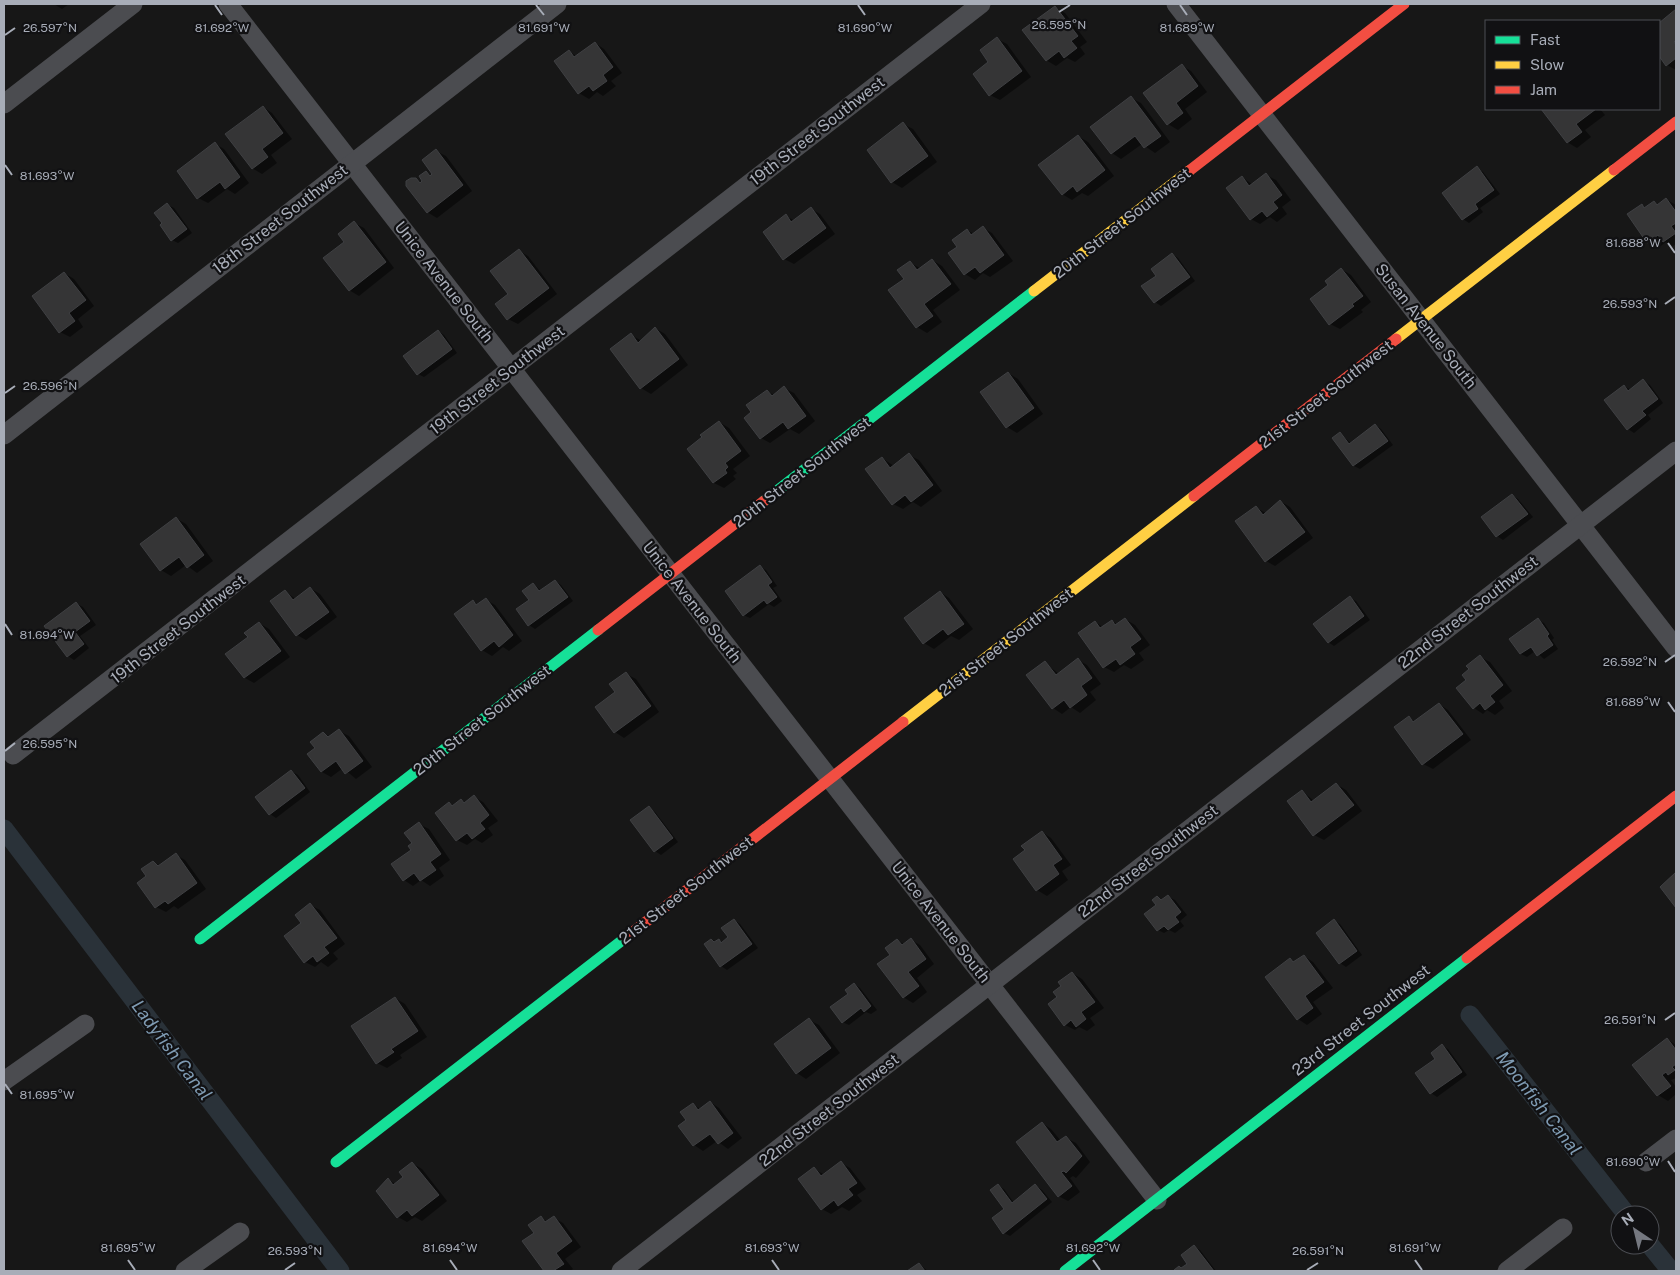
<svg xmlns="http://www.w3.org/2000/svg" width="1680" height="1275" font-family="'Public Sans',sans-serif">
<style>
.shadow{fill:#0007}
.lines{fill:none;stroke-linecap:round;stroke-linejoin:round}
.canal{stroke:#2a3239;stroke-width:19}
.building{fill:#353536;stroke:#3f4043}
.street{stroke:#4b4c50;stroke-width:19}
.fast{stroke:#16e098;stroke-width:11}
.slow{stroke:#ffcf43;stroke-width:11}
.jam{stroke:#f24e42;stroke-width:11}
.ticks{fill:none;stroke:#a8adb8;stroke-width:2}
.labels{text-anchor:middle;dominant-baseline:central;stroke-width:4.5;stroke-linejoin:round;paint-order:stroke}
.street-label{font-size:16px;fill:#a8adb8;stroke:#111113}
.water-label{font-size:18px;font-style:italic;fill:#7f9bb3;stroke:#111113}
.ticks-label{font-size:12px;text-anchor:middle;fill:#a8adb8;stroke:#111113;stroke-width:4.5;stroke-linejoin:round;paint-order:stroke}
</style>
<rect width="100%" height="100%" fill="#171717"/>
<g class="shadow">
<path d="M54,4h15l-7,5z"/>
<path d="M1055,7l10,6 22,29 -7,5 5,7 -10,8 -8,-4 -11,8 -10,-6z"/>
<path d="M1676,11v59l-9,-5 -8,-11v-30z"/>
<path d="M997,39l10,5 24,33 -31,23 -10,-5v-32z"/>
<path d="M595,43l9,6 18,24 -11,8 5,5 -13,10 -6,-4 -8,7 -10,-6 -24,-31 14,-10 8,4z"/>
<path d="M1182,66l9,5 16,21 -22,17 7,10 -14,11 -10,-6z"/>
<path d="M1131,98l10,5 29,39 -15,11 -13,-9 -21,15 -9,-6z"/>
<path d="M263,107l9,6 20,26 -21,16 6,8 -15,11 -10,-6z"/>
<path d="M1543,109h57l5,6 -20,15 6,7 -14,11 -10,-6z"/>
<path d="M903,124l10,5 24,33 -35,26 -10,-6 -24,-32z"/>
<path d="M1078,136l10,6 26,34 -26,20 -6,-3 -10,7 -10,-6z"/>
<path d="M215,144l9,5 25,34 -14,11 -8,-5 -19,14 -10,-5z"/>
<path d="M436,151l10,5 26,35 -35,27 -10,-6 -12,-33 7,4 4,-11 6,4z"/>
<path d="M1477,168l6,4 17,22 -20,14 3,4 -14,11 -6,-4 -19,-26z"/>
<path d="M1266,175l10,5 15,20 -9,7 5,7 -10,8 -7,-5 -10,7 -9,-5 -9,-42 11,8z"/>
<path d="M1667,200l9,5v39l-3,2 -7,-4 -8,6 -10,-6 -6,-36 4,2 8,-5 4,3z"/>
<path d="M168,205l6,3 18,25 -14,10 -6,-3 -8,-17z"/>
<path d="M811,209l9,5 15,20 -41,30 -10,-5 2,-43 9,5z"/>
<path d="M354,223l10,5 30,40 -35,28 -10,-6 -3,-48z"/>
<path d="M983,228l9,5 21,28 -23,16 -7,-4 -8,7 -10,-6 -7,-27 9,-17 7,4z"/>
<path d="M519,251l9,5 29,38 -39,30 -10,-5 1,-25z"/>
<path d="M1172,254l6,4 17,23 -34,25 -6,-4 2,-26z"/>
<path d="M932,260l10,6 18,24 -27,20 9,12 -15,11 -10,-6 -27,-37 15,-11 5,-16 10,5z"/>
<path d="M1341,269l10,6 20,27 -10,8 2,2 -23,17 -10,-5 -1,-39z"/>
<path d="M64,273l10,6 20,27 -16,13 5,8 -13,10 -10,-5z"/>
<path d="M655,328l10,6 23,31 -37,29 -10,-6 -29,-38 19,-15 11,6z"/>
<path d="M438,331l6,4 13,18 -33,24 -6,-3z"/>
<path d="M1008,373l10,6 25,35 -26,19 -10,-6z"/>
<path d="M1643,381l7,4 13,18 -15,12 3,4 -17,14 -6,-4 -4,-43 7,4z"/>
<path d="M784,388l10,5 21,28 -16,13 -9,-5 -20,14 -9,-5 -8,-25 14,-22 7,4z"/>
<path d="M719,422l10,6 21,28 -17,13 4,4 -4,3 3,3 -12,9 -10,-5 -25,-34z"/>
<path d="M1375,425l6,4 12,16 -33,24 -6,-3 -20,-28 6,-4 11,9z"/>
<path d="M909,455l10,5 23,31 -21,16 -8,-5 -10,7 -10,-5 -11,-46 12,8z"/>
<path d="M1512,495l6,4 15,18 -30,23 -6,-4 -14,-19z"/>
<path d="M1280,501l10,6 23,31 -38,28 -9,-5 -10,-53 10,5z"/>
<path d="M177,519l9,5 27,37 -16,12 -11,-8 -15,11 -10,-6 -19,-26z"/>
<path d="M760,567l6,3 11,16 -4,2 9,13 -8,6 -5,-3 -19,14 -7,-3z"/>
<path d="M555,581l6,4 12,16 -38,28 -6,-4 -11,-15 13,-10 2,-16 9,7z"/>
<path d="M310,588l10,6 17,23 -31,23 -9,-5 -12,-43 11,7z"/>
<path d="M940,592l9,6 24,31 -14,11 -8,-4 -17,13 -10,-6 -19,-25z"/>
<path d="M1350,598l6,3 14,19 -36,26 -6,-4z"/>
<path d="M486,600l9,5 27,36 -13,10 -6,-4 -11,9 -10,-6 -9,-48 5,3z"/>
<path d="M77,604l6,3 13,18 -16,11 9,12 -15,12 -6,-4z"/>
<path d="M1125,619l10,6 15,20 -11,8 5,7 -13,9 -7,-4 -10,7 -10,-5 -9,-45 8,5 9,-6 6,4z"/>
<path d="M1538,620l6,3 10,15 -2,2 6,9 -14,10 -9,-8 -8,6 -6,-3 -10,-15z"/>
<path d="M259,623l10,6 21,28 -36,26 -9,-5 -18,-24 23,-17z"/>
<path d="M1480,657l10,5 22,29 -13,10 5,7 -9,7 -8,-5 -4,4 -9,-6 -7,-27z"/>
<path d="M1078,660l9,5 14,19 -11,8 6,8 -16,13 -9,-6 -9,7 -9,-6 -8,-45 14,11z"/>
<path d="M626,674l10,5 23,33 -35,26 -9,-6 2,-40z"/>
<path d="M1439,704l9,6 23,30 -38,29 -10,-5 -14,-46 7,4z"/>
<path d="M339,731l10,5 23,31 -16,12 -13,-11 -12,9 -9,-5 -5,-24 6,-15 7,4z"/>
<path d="M291,771l7,4 12,17 -34,26 -6,-4z"/>
<path d="M1336,784l10,6 16,21 -38,29 -10,-5 -12,-44 12,10z"/>
<path d="M474,797l9,5 15,19 -10,7 5,7 -11,8 -7,-4 -8,6 -10,-5 -8,-36 4,2 8,-6 5,3z"/>
<path d="M649,808l6,4 23,30 -17,13 -6,-4z"/>
<path d="M419,824l10,5 21,31 -11,8 5,8 -14,10 -9,-6 -8,6 -9,-6z"/>
<path d="M1042,832l9,6 20,27 -9,6 6,9 -21,16 -10,-6z"/>
<path d="M176,855l9,5 21,29 -28,20 -4,-3 -8,6 -10,-5 -8,-31 5,-14 7,4z"/>
<path d="M1157,897l7,4 5,-4 6,3 12,15 -7,6 4,5 -9,7 -6,-3 -5,3 -6,-3z"/>
<path d="M310,905l10,5 25,34 -12,9 5,6 -10,8 -7,-5 -6,5 -10,-5 -2,-38z"/>
<path d="M734,920l6,4 18,24 -31,22 -6,-4 -16,-21 7,-5 11,3 7,-6z"/>
<path d="M1334,921l6,3 22,31 -16,12 -6,-4z"/>
<path d="M897,940l7,4 7,-4 9,5 14,19 -17,14 10,14 -14,11 -10,-6 -12,-42z"/>
<path d="M1304,956l9,6 20,26 -20,14 9,12 -15,11 -9,-6 -8,-59 5,3z"/>
<path d="M1072,973l10,6 22,29 -14,10 5,7 -8,6 -8,-4 -4,3 -10,-5 -6,-28 4,-11z"/>
<path d="M854,984l6,4 17,22 -6,4 -5,-2 -17,13 -7,-3z"/>
<path d="M395,998l10,6 22,33 -27,18 2,3 -15,10 -10,-5z"/>
<path d="M809,1020l10,5 21,28 -34,26 -9,-6z"/>
<path d="M1667,1039l9,6v33l-5,2 5,7v7l-8,7 -10,-6 -24,-30z"/>
<path d="M1442,1046l6,3 19,26 -30,22 -6,-4 -14,-20 20,-14z"/>
<path d="M710,1102l9,6 23,30 -14,11 -11,-8 -14,10 -9,-6 -6,-25 5,-15 8,4z"/>
<path d="M1042,1123l9,6 10,12 5,-3 10,5 14,19 -14,16 -3,-2 -3,2 10,14 -12,9 -10,-5z"/>
<path d="M412,1163l10,6 25,32 -25,20 -7,-4 -8,5 -9,-5 -10,-37 8,4 9,-7z"/>
<path d="M841,1163l9,5 16,21 -9,6 5,6 -13,10 -7,-4 -11,7 -9,-5 -8,-40 11,6z"/>
<path d="M998,1186l6,3 10,14 22,-17 6,4 10,12 -42,34 -6,-3 2,-24z"/>
<path d="M541,1218l7,4 6,-4 9,5 18,24 -16,12 8,10 -3,2h-24l-22,-29 11,-9z"/>
<path d="M1194,1247l6,3 16,21h-39l-1,-1 6,-1 7,-5z"/>
<path d="M919,1264l9,7h-19z"/>
</g>
<g class="lines">
<g class="canal">
<path d="M4,829l336,442"/>
<path d="M1470,1015l157,200"/>
<path d="M1650,1245l21,26"/>
</g>
</g>
<g class="building">
<path d="M1055,6l23,30 -7,5 6,7 -13,10 -5,-7 -13,10 -24,-31z"/>
<path d="M1676,9v31l-2,2 2,3v13l-10,8 -7,-10v-33z"/>
<path d="M997,37l25,34 -33,25 -16,-22 15,-12 -8,-12z"/>
<path d="M595,42l18,25 -10,8 4,6 -14,10 -4,-5 -11,8 -24,-33 15,-11 5,7z"/>
<path d="M1182,64l16,22 -22,17 7,10 -16,12 -24,-32z"/>
<path d="M1131,96l30,40 -17,12 -9,-12 -24,18 -21,-27z"/>
<path d="M263,106l20,27 -21,16 6,8 -16,12 -27,-35z"/>
<path d="M1541,109h55l-20,15 6,8 -15,11z"/>
<path d="M903,122l25,34 -37,27 -24,-33z"/>
<path d="M1078,135l27,35 -28,22 -4,-6 -11,9 -24,-30z"/>
<path d="M215,142l25,35 -15,12 -5,-7 -23,17 -20,-28z"/>
<path d="M436,149l27,36 -36,28 -21,-27v-5l5,-3h5l4,5 2,-2 -3,-5 7,-5 4,5 2,-2 -10,-14z"/>
<path d="M1477,166l17,24 -19,14 3,5 -16,11 -20,-27z"/>
<path d="M1266,173l16,22 -9,7 5,6 -11,9 -5,-6 -12,9 -24,-32 16,-12 7,10z"/>
<path d="M1666,198l10,14v11l-5,3 5,7 -13,9 -5,-7 -11,8 -20,-29 15,-10 2,4 10,-7 3,4z"/>
<path d="M167,203l20,26 -16,12 -11,-16 2,-2 -8,-10z"/>
<path d="M811,207l15,21 -43,32 -20,-28 23,-18 5,8z"/>
<path d="M354,221l32,41 -37,29 -26,-33 21,-16 -6,-8z"/>
<path d="M983,226l21,29 -24,18 -5,-6 -11,8 -16,-22 9,-6 -5,-7 15,-11 4,6z"/>
<path d="M519,249l30,39 -42,32 -12,-16 13,-10 -18,-23z"/>
<path d="M1172,253l18,24 -36,26 -13,-17 15,-10 -5,-7z"/>
<path d="M932,259l19,25 -27,20 9,12 -17,12 -28,-38 16,-11 -7,-9 13,-9 7,9z"/>
<path d="M1341,268l22,28 -11,8 2,2 -25,19 -19,-26 18,-14 -3,-4z"/>
<path d="M64,272l22,28 -17,13 6,8 -16,12 -27,-37z"/>
<path d="M655,327l24,32 -39,30 -30,-40 21,-16 7,10z"/>
<path d="M438,330l14,19 -35,26 -14,-19z"/>
<path d="M1008,372l26,36 -28,20 -26,-36z"/>
<path d="M1643,379l15,20 -16,12 4,4 -19,15 -23,-30 20,-15 4,6z"/>
<path d="M784,386l22,30 -18,13 -5,-7 -23,17 -16,-21 7,-6 -5,-7 21,-15 5,6z"/>
<path d="M719,421l22,30 -16,12 3,4 -3,3 2,3 -14,10 -26,-34 15,-12 -2,-2z"/>
<path d="M1375,424l13,17 -35,25 -21,-28 8,-6 9,12z"/>
<path d="M909,453l24,32 -22,17 -6,-7 -13,10 -27,-36 17,-12 8,11z"/>
<path d="M1512,494l16,20 -32,23 -15,-20z"/>
<path d="M1280,500l25,32 -40,30 -30,-41 21,-15 7,9z"/>
<path d="M176,517l28,38 -17,13 -8,-11 -19,14 -20,-27z"/>
<path d="M760,565l12,17 -4,3 9,12 -10,7 -3,-4 -21,16 -18,-25z"/>
<path d="M555,580l13,17 -40,29 -12,-17 13,-9 -7,-9 11,-8 6,8z"/>
<path d="M310,587l19,25 -33,24 -26,-35 15,-11 8,10z"/>
<path d="M940,591l24,33 -16,11 -5,-6 -20,15 -19,-26z"/>
<path d="M1350,596l14,20 -36,27 -15,-19z"/>
<path d="M486,598l27,37 -14,12 -5,-6 -13,10 -27,-37 19,-14 3,5z"/>
<path d="M76,602l14,19 -15,11 9,12 -17,13 -23,-31z"/>
<path d="M1125,618l16,21 -11,8 5,7 -15,11 -4,-6 -13,9 -25,-35 17,-12 5,7 12,-8 3,5z"/>
<path d="M1538,618l11,16 -2,2 6,9 -16,11 -6,-9 -11,7 -11,-15z"/>
<path d="M259,622l22,29 -37,27 -19,-24 23,-17 -4,-4z"/>
<path d="M1480,655l23,30 -13,11 5,6 -10,8 -5,-7 -7,6 -17,-21 10,-8 -4,-5 7,-6 -3,-3z"/>
<path d="M1078,658l14,20 -11,8 6,9 -17,13 -6,-8 -12,9 -26,-34 19,-14 11,14z"/>
<path d="M626,672l25,34 -37,27 -19,-26 20,-15 -6,-8z"/>
<path d="M1439,703l24,31 -41,31 -28,-38 15,-11 4,6z"/>
<path d="M339,729l24,32 -18,13 -9,-13 -15,11 -14,-18 8,-6 -5,-6 13,-10 5,5z"/>
<path d="M291,770l14,18 -36,27 -14,-18z"/>
<path d="M1336,783l18,22 -41,31 -26,-35 15,-11 9,12z"/>
<path d="M474,795l15,20 -9,8 5,6 -13,10 -5,-6 -11,8 -21,-28 14,-11 3,4 9,-7 3,4z"/>
<path d="M649,806l24,32 -19,14 -24,-32z"/>
<path d="M419,822l22,32 -11,8 6,8 -16,11 -6,-8 -11,8 -12,-17 20,-14 -3,-4 4,-3 -8,-10z"/>
<path d="M1042,831l20,28 -9,6 6,9 -23,17 -23,-32 12,-9 -4,-4z"/>
<path d="M176,853l21,30 -29,21 -3,-3 -10,7 -18,-25 9,-7 -5,-7 12,-8 5,5z"/>
<path d="M1676,872v36l-16,-21z"/>
<path d="M1168,895l13,17 -6,5 4,5 -11,8 -4,-4 -7,5 -13,-17 12,-9 -4,-5 5,-4 4,4z"/>
<path d="M310,903l27,35 -13,9 5,6 -12,9 -4,-6 -9,7 -20,-27 17,-13 -6,-8z"/>
<path d="M734,919l18,25 -32,23 -16,-23 7,-5 3,3 5,-3 2,4 7,-6 -7,-9z"/>
<path d="M1334,919l23,32 -18,13 -23,-31z"/>
<path d="M911,938l15,21 -18,13 11,14 -16,12 -26,-34 13,-9 -5,-7 12,-9 5,6z"/>
<path d="M1304,955l20,27 -19,14 8,12 -16,12 -32,-43 25,-19 3,4z"/>
<path d="M1072,972l23,30 -14,10 5,7 -10,8 -5,-7 -7,6 -16,-22 9,-7 -4,-5 8,-6 -3,-4z"/>
<path d="M854,983l17,23 -7,6 -3,-4 -19,15 -12,-16 18,-13 -3,-4z"/>
<path d="M395,997l23,34 -27,18 3,3 -18,12 -25,-38z"/>
<path d="M809,1018l22,30 -35,26 -22,-30z"/>
<path d="M1667,1038l9,12v14l-4,3 3,3 -7,5 -2,-3 -4,3 9,11 -14,10 -25,-31z"/>
<path d="M1442,1044l20,28 -32,22 -15,-21 20,-14 -4,-6z"/>
<path d="M710,1101l23,32 -15,11 -8,-10 -17,12 -15,-20 8,-6 -6,-8 13,-9 5,7z"/>
<path d="M1042,1122l15,20 9,-6 16,20 -16,17 -2,-2 -3,1 11,14 -14,11 -42,-55z"/>
<path d="M841,1161l16,22 -9,6 5,6 -15,11 -4,-6 -13,10 -23,-31 16,-12 7,9z"/>
<path d="M412,1162l27,33 -27,21 -5,-6 -10,8 -21,-27 12,-13 5,7 10,-8 -4,-5z"/>
<path d="M998,1184l14,19 23,-19 12,15 -44,35 -11,-16 12,-9 -14,-19z"/>
<path d="M541,1216l4,6 9,-6 18,25 -16,12 8,11 -11,7h-9l-22,-30 12,-8 -6,-8z"/>
<path d="M1194,1245l20,26h-39l-1,-1 5,-4 2,2 6,-4 -6,-9z"/>
<path d="M919,1263l6,8h-18z"/>
</g>
<g class="lines">
<g class="street">
<path d="M228,4l929,1196"/>
<path d="M1176,4l500,644"/>
<path d="M4,104l129,-100"/>
<path d="M4,435l553,-431"/>
<path d="M13,755l968,-751"/>
<path d="M4,1081l81,-57"/>
<path d="M1646,1162l30,-23"/>
<path d="M185,1271l55,-39"/>
<path d="M621,1271l1055,-820"/>
<path d="M1507,1271l56,-43"/>
</g>
<g class="fast">
<path d="M764,501l270,-210"/>
<path d="M200,939l398,-309"/>
<path d="M336,1162l293,-227"/>
<path d="M1065,1271l402,-313"/>
</g>
<g class="slow">
<path d="M1034,291l155,-120"/>
<path d="M1396,339l218,-169"/>
<path d="M903,722l291,-226"/>
</g>
<g class="jam">
<path d="M1614,170l62,-48"/>
<path d="M1189,171l215,-167"/>
<path d="M1194,496l202,-157"/>
<path d="M598,630l166,-129"/>
<path d="M629,935l274,-213"/>
<path d="M1467,958l209,-162"/>
</g>
</g>
<path class="ticks" d="M215,5l7,10M536,5l8,10M858,5l7,10M1180,5l7,10M1059,12l11,-7M5,35l10,-7M5,165l7,10M1668,243l7,10M1665,304l10,-7M5,393l10,-7M5,624l7,11M1665,662l10,-7M1668,702l7,10M5,751l10,-8M1665,1020l10,-7M5,1084l7,10M1668,1161l7,11M128,1260l7,10M450,1260l7,10M772,1260l7,10M1093,1260l7,10M1415,1260l7,10M285,1270l10,-7M1307,1270l11,-7"/>
<g class="labels">
<g class="street-label">
<text transform="translate(817 131) rotate(-38)">19th Street Southwest</text>
<text transform="translate(280 219) rotate(-38)">18th Street Southwest</text>
<text transform="translate(1122 223) rotate(-38)">20th Street Southwest</text>
<text transform="translate(444 282) rotate(52)">Unice Avenue South</text>
<text transform="translate(1426 326) rotate(52)">Susan Avenue South</text>
<text transform="translate(497 380) rotate(-38)">19th Street Southwest</text>
<text transform="translate(1326 394) rotate(-38)">21st Street Southwest</text>
<text transform="translate(802 472) rotate(-38)">20th Street Southwest</text>
<text transform="translate(692 602) rotate(52)">Unice Avenue South</text>
<text transform="translate(1468 612) rotate(-38)">22nd Street Southwest</text>
<text transform="translate(178 629) rotate(-38)">19th Street Southwest</text>
<text transform="translate(1006 642) rotate(-38)">21st Street Southwest</text>
<text transform="translate(482 720) rotate(-38)">20th Street Southwest</text>
<text transform="translate(1148 861) rotate(-38)">22nd Street Southwest</text>
<text transform="translate(686 890) rotate(-38)">21st Street Southwest</text>
<text transform="translate(941 922) rotate(52)">Unice Avenue South</text>
<text transform="translate(1361 1020) rotate(-38)">23rd Street Southwest</text>
<text transform="translate(829 1110) rotate(-38)">22nd Street Southwest</text>
</g>
<g class="water-label">
<text transform="translate(172 1050) rotate(53)">Ladyfish Canal</text>
<text transform="translate(1539 1103) rotate(52)">Moonfish Canal</text>
</g>
</g>
<g class="ticks-label">
<text x="1059" y="29">26.595°N</text>
<text x="50" y="32">26.597°N</text>
<text x="222" y="32">81.692°W</text>
<text x="544" y="32">81.691°W</text>
<text x="865" y="32">81.690°W</text>
<text x="1187" y="32">81.689°W</text>
<text x="47" y="180">81.693°W</text>
<text x="1633" y="247">81.688°W</text>
<text x="1630" y="308">26.593°N</text>
<text x="50" y="390">26.596°N</text>
<text x="47" y="639">81.694°W</text>
<text x="1630" y="666">26.592°N</text>
<text x="1633" y="706">81.689°W</text>
<text x="50" y="748">26.595°N</text>
<text x="1630" y="1024">26.591°N</text>
<text x="47" y="1099">81.695°W</text>
<text x="1633" y="1166">81.690°W</text>
<text x="128" y="1252">81.695°W</text>
<text x="450" y="1252">81.694°W</text>
<text x="772" y="1252">81.693°W</text>
<text x="1093" y="1252">81.692°W</text>
<text x="1415" y="1252">81.691°W</text>
<text x="295" y="1255">26.593°N</text>
<text x="1318" y="1255">26.591°N</text>
</g>
<rect width="1680" height="1275" fill="none" stroke="#a8adb8" stroke-width="10"/>
<rect x="1485" y="20" width="175" height="90" fill="#111113" stroke="#4d4f55"/>
<rect x="1495" y="36" width="25" height="8" fill="#16e098" stroke="#4d4f55"/>
<text x="1530" y="45" font-size="15" fill="#a8adb8">Fast</text>
<rect x="1495" y="61" width="25" height="8" fill="#ffcf43" stroke="#4d4f55"/>
<text x="1530" y="70" font-size="15" fill="#a8adb8">Slow</text>
<rect x="1495" y="86" width="25" height="8" fill="#f24e42" stroke="#4d4f55"/>
<text x="1530" y="95" font-size="15" fill="#a8adb8">Jam</text>
<g transform="translate(1635 1230) rotate(325)"><circle r="24" fill="#111113" stroke="#4d4f55"/>
<path d="M0-4L9 19L0 12L-9 19Z" fill="#757880"/>
<text y="-8" font-size="14" font-weight="bold" text-anchor="middle" fill="#a8adb8">N</text>
</g>
</svg>
